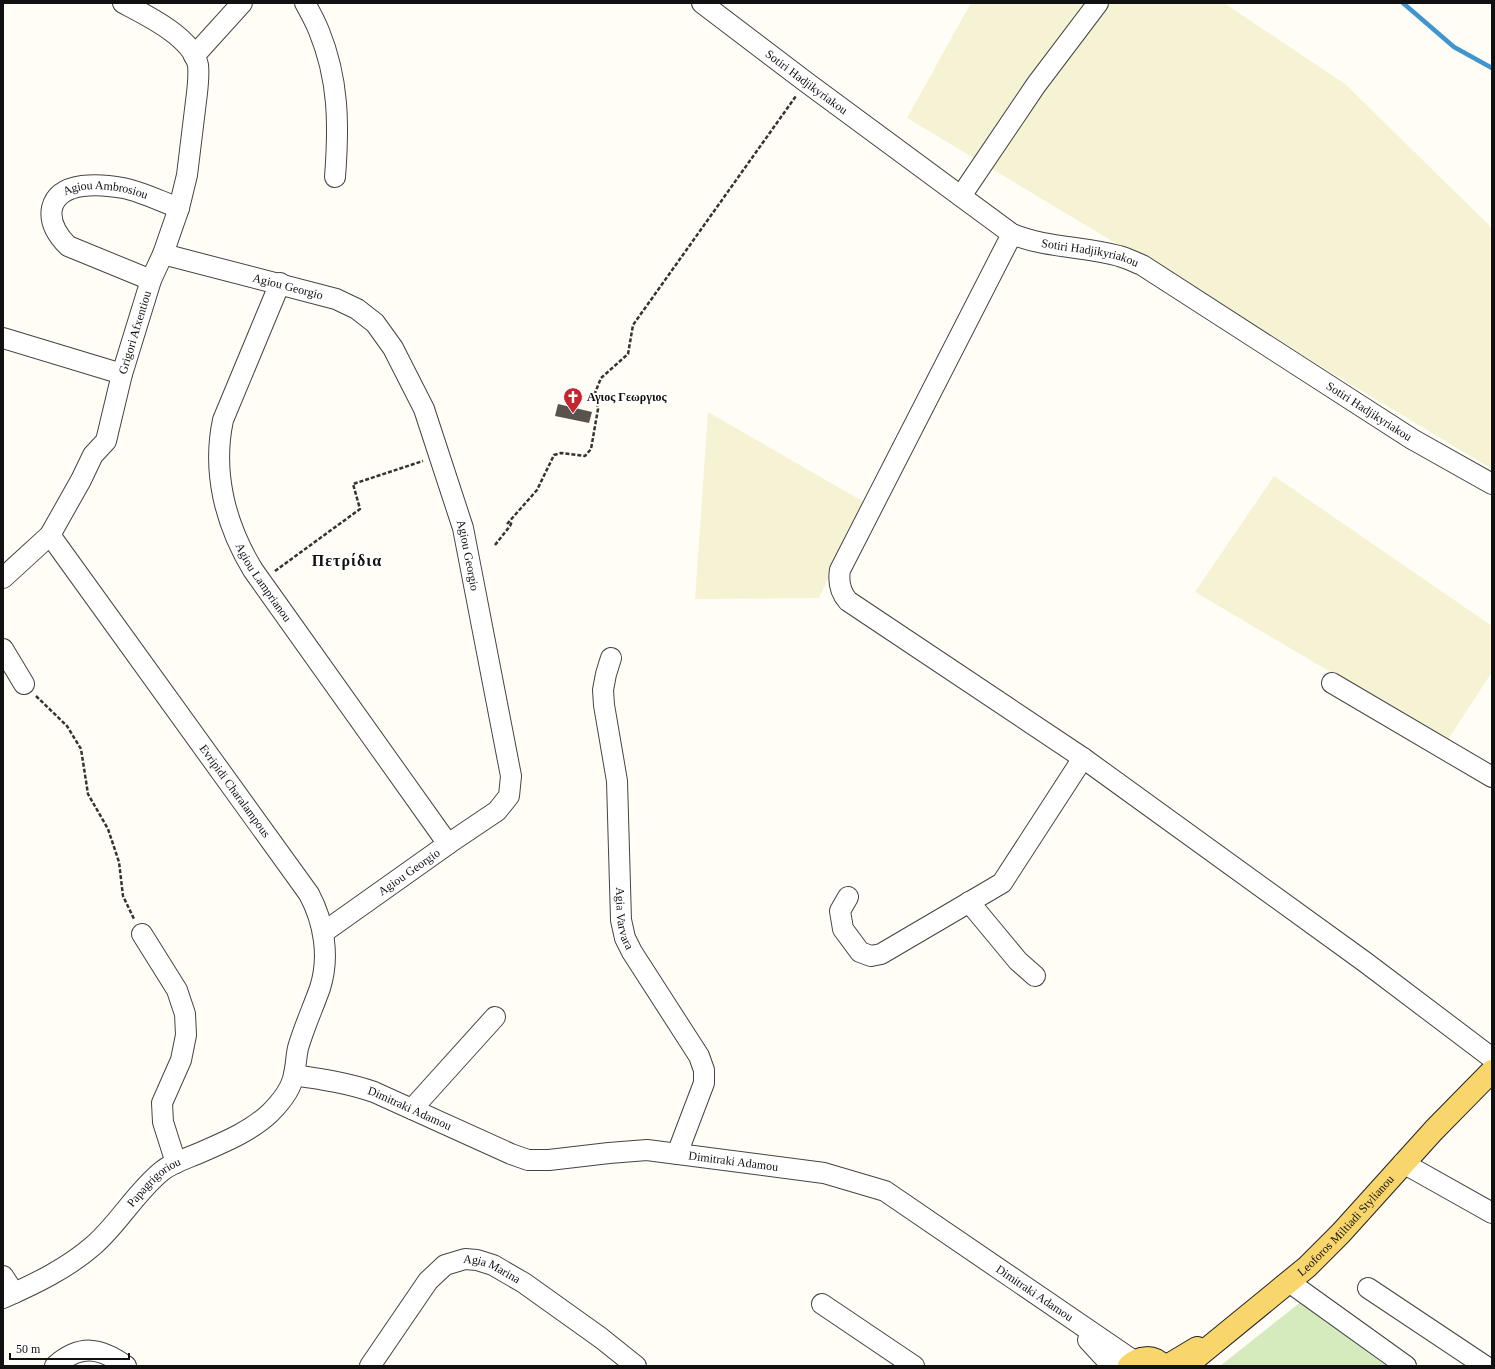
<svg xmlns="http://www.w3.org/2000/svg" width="1495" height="1369" font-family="'Times New Roman',serif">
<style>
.farmland{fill:#f6f3d4}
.green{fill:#d5ebbd}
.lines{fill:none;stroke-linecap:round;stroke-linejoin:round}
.stream{stroke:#3f96cf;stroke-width:4.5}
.building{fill:#5a524d}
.minor-casing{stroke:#444;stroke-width:22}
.major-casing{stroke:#222;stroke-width:24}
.path{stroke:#333;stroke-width:2.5;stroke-dasharray:4 2;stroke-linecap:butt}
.minor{stroke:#fff;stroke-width:20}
.major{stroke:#f9d66b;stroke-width:22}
.labels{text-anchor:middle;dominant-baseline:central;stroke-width:4;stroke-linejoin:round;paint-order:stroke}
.street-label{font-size:12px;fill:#111;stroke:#fff}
.poi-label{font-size:12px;font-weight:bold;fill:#111;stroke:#fff;text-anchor:start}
.district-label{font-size:16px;font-weight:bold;letter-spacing:1px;fill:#111;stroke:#fff}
</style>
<rect width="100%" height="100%" fill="#fffdf5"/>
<g class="farmland">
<path d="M971,3h253l121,81 147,144v241l-585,-351z"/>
<path d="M708,412l156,90 -45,96 -124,1z"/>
<path d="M1274,476l218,150v46l-45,69 -252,-149z"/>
</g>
<path class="green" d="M1302,1301l84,65h-166z"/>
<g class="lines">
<path class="stream" d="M1403,3l51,44 38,21"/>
</g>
<path class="building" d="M558,404l34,8 -3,11 -34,-7z"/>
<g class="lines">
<defs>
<g id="minor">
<path d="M305,3c5,9 10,18 14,28 20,49 20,94 16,146"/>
<path id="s1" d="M702,3l104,79 206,152c34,14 71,12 107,22 8,2 15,6 23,9l270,174 80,45"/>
<path d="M194,56l48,-53"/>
<path d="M961,196l75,-111 62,-82"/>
<path d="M1012,234l-172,336c-2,12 0,22 8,31l235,157 282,204 127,96"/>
<path id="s2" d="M163,254l173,45 21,10 18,14 18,25 31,61 39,119 48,248 -2,20 -12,15 -49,33 -124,88"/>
<path id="s3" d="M151,280l-83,-34c-10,-10 -19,-23 -16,-38 7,-28 50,-24 71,-20 17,3 39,14 56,20"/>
<path id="s4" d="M280,283l-57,137c-11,52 2,104 30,150l195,274"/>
<path d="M3,338l119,36"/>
<path id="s5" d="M3,578l47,-43 31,-55 12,-25 13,-14 16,-67 29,-94 12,-26 16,-46 8,-33 10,-82c1,-9 2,-19 1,-28 -6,-28 -52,-50 -75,-62"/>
<path d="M3,649l21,35"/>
<path id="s6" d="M611,658l-5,16 -3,16 1,15 13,76 4,139 4,18 7,14 67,104 5,14v13l-27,71"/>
<path d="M1332,683l160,94"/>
<path d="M848,897l-8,14 3,18 17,23 11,4 10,-2 121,-71 81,-125"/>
<path d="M969,902l49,59 17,15"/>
<path d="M142,934l35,56 8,24 1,21 -5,25 -19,43 1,19 13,41"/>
<path id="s7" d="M294,1075c27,4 54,8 80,17l137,62 17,6h21l60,-7 38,-3 177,23 61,18 249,170"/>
<path d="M412,1109l83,-92"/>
<path d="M1403,1163l89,50"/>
<path d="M3,1276l11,17"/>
<path d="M1289,1282l117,84"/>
<path d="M1368,1288l117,78"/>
<path id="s8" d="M3,1298c32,-14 65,-30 91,-53 25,-22 42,-53 68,-74 10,-8 23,-12 35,-17 25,-11 53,-22 73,-41 10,-10 22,-25 24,-39 2,-8 2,-17 4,-26 6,-21 15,-40 22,-60 10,-31 4,-66 -11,-94l-259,-359"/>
<path d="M822,1304l92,62"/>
<path d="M1088,1340l24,26"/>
<path d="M55,1366c25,-22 45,-19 71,0"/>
<path id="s9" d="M370,1366l58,-85 17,-16 20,-6 12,1 16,5 31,18 77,55 35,28"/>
</g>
<g id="major">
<path d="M1129,1366c10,-10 25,-11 34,0"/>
<path d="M1167,1366l30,-18"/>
<path id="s10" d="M1186,1366l121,-99 34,-34 93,-103 58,-59"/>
</g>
</defs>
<use href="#minor" class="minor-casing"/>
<use href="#major" class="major-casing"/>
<g class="path">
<path d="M507,524l30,-34 17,-35 7,-2 24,3 6,-7 7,-40 -3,-16 6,-15 27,-24 5,-29 163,-229"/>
<path d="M495,545l15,-19 2,-5"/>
<path d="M275,571l85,-62 -7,-25 70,-23"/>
<path d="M36,696l31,30 14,23 7,45 20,35 11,33 4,34 11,23"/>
</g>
<use href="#minor" class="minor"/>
<use href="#major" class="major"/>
</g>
<defs>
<symbol id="church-pin" viewBox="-11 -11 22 30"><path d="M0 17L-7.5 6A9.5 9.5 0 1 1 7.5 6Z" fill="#c4262e" stroke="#fff"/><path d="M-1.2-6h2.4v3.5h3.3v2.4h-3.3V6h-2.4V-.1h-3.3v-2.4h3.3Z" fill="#fff"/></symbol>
</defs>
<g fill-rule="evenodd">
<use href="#church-pin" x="562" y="386" width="22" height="30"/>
</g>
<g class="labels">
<g class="street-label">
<text stroke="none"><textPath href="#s1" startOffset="131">Sotiri Hadjikyriakou</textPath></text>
<text stroke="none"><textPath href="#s3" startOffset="196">Agiou Ambrosiou</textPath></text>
<text stroke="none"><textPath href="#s1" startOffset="467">Sotiri Hadjikyriakou</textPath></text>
<text stroke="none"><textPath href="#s2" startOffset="129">Agiou Georgio</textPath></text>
<text stroke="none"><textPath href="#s5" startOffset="286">Grigori Afxentiou</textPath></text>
<text stroke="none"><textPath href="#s1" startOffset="791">Sotiri Hadjikyriakou</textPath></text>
<text stroke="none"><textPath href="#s2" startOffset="477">Agiou Georgio</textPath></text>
<text stroke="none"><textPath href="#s4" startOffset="321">Agiou Lamprianou</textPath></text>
<text transform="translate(235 791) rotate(54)">Evripidi Charalampous</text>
<text transform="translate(409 872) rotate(-35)">Agiou Georgio</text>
<text stroke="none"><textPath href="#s6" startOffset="263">Agia Varvara</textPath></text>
<text stroke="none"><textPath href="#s7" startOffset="121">Dimitraki Adamou</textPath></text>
<text stroke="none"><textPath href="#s7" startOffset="457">Dimitraki Adamou</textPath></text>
<text stroke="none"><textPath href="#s8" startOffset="193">Papagrigoriou</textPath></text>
<text stroke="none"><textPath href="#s10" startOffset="213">Leoforos Miltiadi Stylianou</textPath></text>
<text stroke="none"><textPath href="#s9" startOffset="176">Agia Marina</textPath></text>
<text stroke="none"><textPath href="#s7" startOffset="793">Dimitraki Adamou</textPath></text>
</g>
<g class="poi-label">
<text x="587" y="397">Αγιος Γεωργιος</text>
</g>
<g class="district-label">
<text x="347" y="560">Πετρίδια</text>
</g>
</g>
<rect width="1495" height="1369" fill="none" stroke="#111111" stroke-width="8"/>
<path d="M10 1353v6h119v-6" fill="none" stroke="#111111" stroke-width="2"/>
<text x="16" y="1353" font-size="12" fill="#111111" stroke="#ffffff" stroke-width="3" paint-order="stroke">50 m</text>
</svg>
